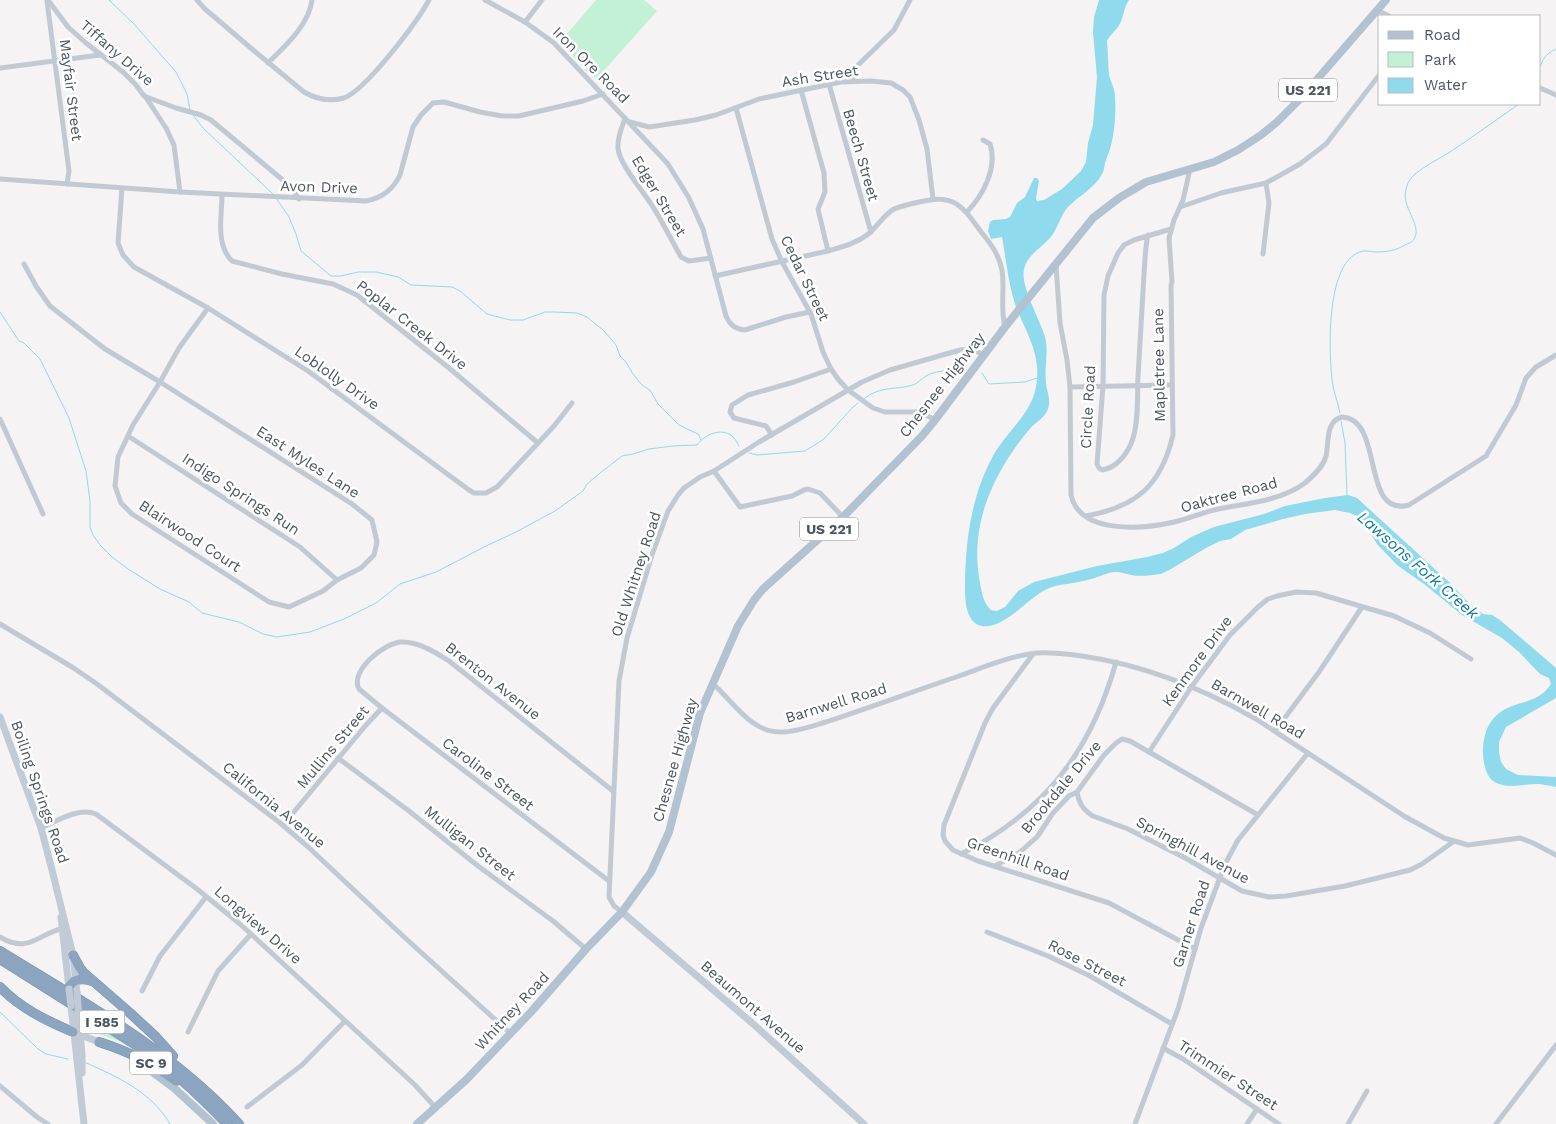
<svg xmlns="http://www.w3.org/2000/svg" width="1556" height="1124" font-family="'Work Sans',sans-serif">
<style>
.green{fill:#c3f1d5}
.water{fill:#90daee}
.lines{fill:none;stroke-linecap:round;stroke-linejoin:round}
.stream{stroke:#90daee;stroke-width:1}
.highway-casing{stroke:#7690ad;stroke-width:10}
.street{stroke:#c1cad2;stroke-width:5}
.secondary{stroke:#c1cbd6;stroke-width:7}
.primary{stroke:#b3c2d1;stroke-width:8}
.highway{stroke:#8ba5c1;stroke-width:9}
.secondary-bridge{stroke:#c1cbd6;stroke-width:7}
.labels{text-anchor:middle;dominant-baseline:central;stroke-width:5;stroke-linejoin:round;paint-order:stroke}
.shield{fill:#fff;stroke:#808990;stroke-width:1}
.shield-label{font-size:14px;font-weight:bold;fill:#4a5661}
.street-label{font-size:15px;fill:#4a5661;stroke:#fff}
.water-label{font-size:16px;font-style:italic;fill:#0c7c9b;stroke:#fff}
</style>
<rect width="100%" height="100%" fill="#f5f3f3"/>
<g class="green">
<path d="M596,0h48l13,11 -58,65 -3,2 -8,-5 -28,-31z"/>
<path d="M81,1010l76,51 -36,-19 -38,-14z"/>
</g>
<path class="water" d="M1099,0h30c-6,8 -5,19 -11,27 -4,5 -8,8 -11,14 1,11 1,23 2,34 2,7 6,14 6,22 1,17 0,35 -5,52 -1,4 -3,7 -4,11 -2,5 -1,9 -4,14 -7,14 -24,22 -35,34 -6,8 -9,18 -14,26 -9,13 -25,19 -29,35 -4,17 16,50 21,68 4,14 -1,30 1,45 0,7 4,14 3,22 -1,13 -13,17 -20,26 -4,4 -8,10 -12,15 -29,41 -47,86 -37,138 2,10 3,20 11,27l6,1 8,-4 13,-16 16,-9 63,-16 50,-9 16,-4 11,-5 17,-11 23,-10 50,-13 21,-8 40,-8 23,-3 9,3 92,84 22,23 12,9 9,1 8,5 56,48v30l-50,29 -7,15v10l2,10 5,7 12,6 38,2v10c-6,-1 -13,-3 -19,-3 -12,0 -27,4 -38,0 -10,-3 -13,-12 -15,-21 -2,-10 -1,-25 3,-34 15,-33 48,-19 64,-45l-2,-6 -9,-4 -21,-22 -17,-14 -40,-23 -38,-31 -27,-19 -20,-21 -13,-21 -7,-7 -7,-3 -15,-3 -30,4 -22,5 -38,11 -14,9 -11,2 -14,7 -35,21 -10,5c-10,1 -20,3 -30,1 -5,-1 -10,-3 -15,-3 -8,0 -17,5 -25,7 -14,5 -31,4 -44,10 -18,8 -44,41 -65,37 -16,-3 -17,-25 -17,-38 0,-45 6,-92 28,-132 15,-28 42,-43 44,-77 3,-28 -13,-50 -22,-75 -7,-22 -9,-45 -13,-67l-11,2 -3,-8 2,-9 3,-2 13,-1 4,-2 7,-14 8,-6 9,-19h3l2,3 -3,17 1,3 7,-1 18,-11 19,-18 5,-9 2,-19 5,-18 4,-48 -4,-45 1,-15z"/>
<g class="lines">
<g class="stream">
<path d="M109,0l25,24 42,48 11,22 3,16"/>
<path d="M1540,67c3,-9 7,-14 16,-18"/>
<path d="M193,115l10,13 71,67"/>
<path d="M276,198l13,19 7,17 5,17 30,25h10l17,-4h18l22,5 13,8 41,2 8,4 27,23 23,6h13l22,-8h9l23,1 10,4 16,13 8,9 5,6 4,11 6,6 7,12 9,11 8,5 8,14 21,21 19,9 3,6"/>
<path d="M0,312l19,29 5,2 16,16 29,59 17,53 4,30v26l3,8 7,10 12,12 16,12 32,20 29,13 13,11 37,9 24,12 14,3 33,-5 34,-13 32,-16 24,-19 36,-12 50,-26 28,-13 41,-22 28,-20 4,-7 13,-11 22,-17 11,-2 16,-5 24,-3 24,-1c7,-10 24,-18 35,-9 3,2 5,7 7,10"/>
<path d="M982,373l7,11 36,-2 12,-4"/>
<path d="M865,398c15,-12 31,-8 48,-13 5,-2 8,-6 13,-9 8,-5 21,-6 30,-5l4,-3"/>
<path d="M1340,413c-2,-11 -7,-22 -8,-33 -3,-29 -7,-121 31,-129 3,0 8,0 11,1 13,0 21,-1 33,-8 3,-1 7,-3 8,-7 6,-13 -14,-31 -9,-47 1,-7 4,-11 9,-16 11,-9 24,-15 35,-22 24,-16 46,-32 69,-48"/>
<path d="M1341,421l4,22 2,52"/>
<path d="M749,453l8,2 48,-4 19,-12 28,-31 6,-5"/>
<path d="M0,1012l38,37 8,5 22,5"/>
<path d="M84,1062c32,14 68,30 86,62"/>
</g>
<defs>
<g id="highway">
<path d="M0,951c84,52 172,99 239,173"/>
<path d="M73,955l7,13 4,5 46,40 26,24 17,19"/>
<path d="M0,959l147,93c29,21 55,46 80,72"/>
<path d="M0,987c20,21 47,34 73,45"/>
<path d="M69,987c5,-9 14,-9 23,-6"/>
<path d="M99,1042c31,10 51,20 77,39"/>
</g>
</defs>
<use href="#highway" class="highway-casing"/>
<g class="street">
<path d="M48,0l20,27 18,16 37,29 13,13 8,11 32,12 25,7 10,5 79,66 9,13"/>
<path d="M197,0l8,9 47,40 52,43c12,7 26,10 40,6 22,-8 73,-76 85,-98"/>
<path d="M485,0l40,22 29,21 114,121 21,34 14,31 23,87c4,9 9,13 19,14l41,-13 24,-5"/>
<path d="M47,1l22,170 -2,13"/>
<path d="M1377,10l12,6"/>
<path d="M525,22l17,-22"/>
<path d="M268,63c17,-17 41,-38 44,-63"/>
<path d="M0,68l100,-13"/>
<path d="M853,81l-1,-7 2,-5 40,-39 16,-30"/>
<path d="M829,84l42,148"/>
<path d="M1540,88l16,7"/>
<path d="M801,90l23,83 1,19 -7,17 10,42"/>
<path d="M145,96l21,32 8,17 6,47"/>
<path d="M736,108l36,131 10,23 29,52 12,38 8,17 7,10 10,11 25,18 12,4h36l14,8"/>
<path d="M625,118c-3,10 -8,19 -7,30 1,16 26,44 35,59 10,16 19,34 28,50l8,4 22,-3"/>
<path d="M630,122l19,5 46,-7 21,-5 43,-16 82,-17 30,-1 20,2 12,7 7,7 9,23 8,29 6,50"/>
<path d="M0,179l180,13 186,9c16,-3 27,-11 34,-26l13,-48 8,-12 12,-12 11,-1 36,10 22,4h17l64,-15 20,-7"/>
<path d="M122,188l-4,55 5,12 11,12 74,41 100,63 161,119 5,3h12l11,-6 57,-61 18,-23"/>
<path d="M222,195c0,21 -7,49 10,66l50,13 51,10 24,11 92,73 89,75"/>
<path d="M1180,207l41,-14 45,-10 34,-19 26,-20 54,-70"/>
<path d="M967,212c16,-17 31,-44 23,-68l-7,-4"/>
<path d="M1148,235c-3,13 -3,26 -4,39 -2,34 -4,69 -6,103 -1,20 1,42 -5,61 -4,14 -16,30 -31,32l-3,-2 -2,-4 6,-78 1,-91 4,-19 10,-23 6,-8 10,-5 37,-11"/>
<path d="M1263,254l6,-51 -3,-20"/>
<path d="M24,264l12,22 14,20 55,43 55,33 192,122 20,16 5,22 -3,13 -13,13 -24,12 -14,11 -34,16 -20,-5 -137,-88 -11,-11 -6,-17 3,-29 15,-32 27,-43 19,-34 29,-40"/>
<path d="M1056,265l4,58 7,37 3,27 1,108c9,40 73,34 103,27 14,-3 27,-9 40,-12 31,-7 65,-8 91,-27 8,-7 18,-16 21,-27 3,-12 -1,-35 16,-39 43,2 18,101 67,88l77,-49 30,-51 10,-27 10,-11 20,-12"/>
<path d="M715,276l113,-25c13,-4 27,-7 39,-16 10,-7 16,-20 27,-26 10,-4 20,-6 30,-8 33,-7 40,8 58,32 9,11 17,22 20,37 3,19 -2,38 3,57"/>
<path d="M1070,387l101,-2"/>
<path d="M0,419l43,95"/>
<path d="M772,435l-6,-9 -32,-8 -4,-6 2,-7 16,-10 46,-13 37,-13"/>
<path d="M128,436l172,111 37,33"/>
<path d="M714,471l26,36 52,-11 12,-6 4,-1 12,4 23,24"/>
<path d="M1086,516c50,-9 75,-30 87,-81l-2,-150 1,-3 -3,-44 5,-18 9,-20 7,-31"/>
<path d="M0,624l72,43 25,17 182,138 28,24 96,90 107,97"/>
<path d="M1033,654l-40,54 -8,15 -41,102 -1,10 2,6 8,9 25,11 131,42 86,46"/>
<path d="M713,684c20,17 38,49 68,48 15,0 31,-6 45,-10 45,-15 89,-31 133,-46 25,-9 51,-20 77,-23 15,-1 31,1 46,3 62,9 120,32 174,63l148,97 40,22 24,7 52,-7 13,5 23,12"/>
<path d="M1275,731l44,-59 43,-65"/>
<path d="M1149,752l43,-66 38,-51 28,-28 10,-8 9,-3 19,-4 20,1 78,23 36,17 41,26"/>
<path d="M338,758l71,53 69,55 75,55 33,28"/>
<path d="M1077,792c2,11 6,18 16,24l35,13 59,30 55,32 27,6 17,-1 59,-10 65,-16 12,-6 31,-22"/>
<path d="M283,825l83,-100 16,-17"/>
<path d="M41,828c16,-7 37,-21 55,-14l101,75 43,35 175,161 21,23"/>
<path d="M961,854c83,-42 130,-102 155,-192"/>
<path d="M995,866l25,-14 17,-15 16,-24 16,-17 8,-4 27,-37 12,-12 6,-4 8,2 128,74"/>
<path d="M609,881l-227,-173 -23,-19c-10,-18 26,-47 43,-47 17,0 33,10 47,19l164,130"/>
<path d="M622,912l-8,-6 -5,-9 10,-216 8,-43 25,-83 16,-44 10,-16 6,-7 16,-11 14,-6 45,-29 103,-60 28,-12 70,-20 12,-1 12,6"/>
<path d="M987,932l61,24 42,20 82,48"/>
<path d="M0,937c30,18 39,-5 65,-9"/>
<path d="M142,991l18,-35 46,-59"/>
<path d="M188,1032l30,-61 33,-37"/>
<path d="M1163,1048l20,11 96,65"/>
<path d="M0,1086l37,31 11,7"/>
<path d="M247,1107l55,-42 43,-44"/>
<path d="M1135,1124l43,-115 23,-81 24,-64 13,-24 70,-87"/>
<path d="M1247,1124l10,-15"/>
<path d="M1348,1124l19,-33"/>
<path d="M1496,1124l60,-79"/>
</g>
<g class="secondary">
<path d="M0,717l41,111 10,38 22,89 4,38"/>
<path d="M622,912l130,111 112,101"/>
<path d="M61,917l8,71"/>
<path d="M71,1006l13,118"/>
<path d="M79,1019l3,36v18"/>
<path d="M78,1034l21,8"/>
</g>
<g class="primary">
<path d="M139,1062l35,26 39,36"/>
<path d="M417,1124l50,-45 64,-67 55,-63 36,-37 29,-40 18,-40 31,-119 38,-87 16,-26 9,-11 80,-72 79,-81 13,-16 70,-93 88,-109 26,-20 27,-16 68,-20 24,-12 23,-15 16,-13 23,-23 86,-99"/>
</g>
<use href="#highway" class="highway"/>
<g class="secondary-bridge">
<path d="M69,989l2,17"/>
<path d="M77,993l2,26"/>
</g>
</g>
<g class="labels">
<g class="shield">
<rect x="1279" y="78.5" width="58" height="23" rx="4"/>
<rect x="800" y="517.5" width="58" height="23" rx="4"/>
<rect x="79.5" y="1010.5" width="45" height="23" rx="4"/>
<rect x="130" y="1051.5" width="42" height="23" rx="4"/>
</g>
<g class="shield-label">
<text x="1308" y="90">US 221</text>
<text x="829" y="529">US 221</text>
<text x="102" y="1022">I 585</text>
<text x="151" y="1063">SC 9</text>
</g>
<g class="street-label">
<text transform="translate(117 53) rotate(41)">Tiffany Drive</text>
<text transform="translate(591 65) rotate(45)">Iron Ore Road</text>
<text transform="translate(820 76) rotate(-9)">Ash Street</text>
<text transform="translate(71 90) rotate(83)">Mayfair Street</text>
<text transform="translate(861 155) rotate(74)">Beech Street</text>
<text transform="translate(319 187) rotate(2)">Avon Drive</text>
<text transform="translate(659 196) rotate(59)">Edger Street</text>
<text transform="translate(805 278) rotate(64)">Cedar Street</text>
<text transform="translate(412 325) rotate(38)">Poplar Creek Drive</text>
<text transform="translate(1159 365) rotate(-91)">Mapletree Lane</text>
<text transform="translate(337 378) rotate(35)">Loblolly Drive</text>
<text transform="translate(942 385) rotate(-52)">Chesnee Highway</text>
<text transform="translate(1088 407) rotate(-87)">Circle Road</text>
<text transform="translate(308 462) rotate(33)">East Myles Lane</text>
<text transform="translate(241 494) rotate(33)">Indigo Springs Run</text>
<text transform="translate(1229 495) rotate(-15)">Oaktree Road</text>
<text transform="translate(190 536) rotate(33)">Blairwood Court</text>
<text transform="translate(636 574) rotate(-72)">Old Whitney Road</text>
<text transform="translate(1197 661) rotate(-54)">Kenmore Drive</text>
<text transform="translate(493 681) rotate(38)">Brenton Avenue</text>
<text transform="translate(836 703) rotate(-17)">Barnwell Road</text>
<text transform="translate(1258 709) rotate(30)">Barnwell Road</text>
<text transform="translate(333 747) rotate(-50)">Mullins Street</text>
<text transform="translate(675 760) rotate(-74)">Chesnee Highway</text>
<text transform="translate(488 774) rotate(37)">Caroline Street</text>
<text transform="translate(1061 787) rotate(-50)">Brookdale Drive</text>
<text transform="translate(40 792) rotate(71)">Boiling Springs Road</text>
<text transform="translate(274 805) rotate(39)">California Avenue</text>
<text transform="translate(470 843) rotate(38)">Mulligan Street</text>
<text transform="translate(1193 850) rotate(28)">Springhill Avenue</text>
<text transform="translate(1018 859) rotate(19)">Greenhill Road</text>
<text transform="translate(1191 924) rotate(-72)">Garner Road</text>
<text transform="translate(258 925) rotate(41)">Longview Drive</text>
<text transform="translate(1087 963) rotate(27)">Rose Street</text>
<text transform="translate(753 1007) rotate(41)">Beaumont Avenue</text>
<text transform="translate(512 1011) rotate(-47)">Whitney Road</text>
<text transform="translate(1228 1075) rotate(33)">Trimmier Street</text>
</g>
<g class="water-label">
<text transform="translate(1418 565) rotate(41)">Lawsons Fork Creek</text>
</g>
</g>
<rect x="1378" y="15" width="162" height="90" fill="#ffffff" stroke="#b7bbc0"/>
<rect x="1388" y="31" width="25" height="8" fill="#b3c2d1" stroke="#b7bbc0"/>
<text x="1424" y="40" font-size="15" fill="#4a5661">Road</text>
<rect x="1388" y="52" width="25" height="15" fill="#c3f1d5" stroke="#b7bbc0"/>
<text x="1424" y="65" font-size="15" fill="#4a5661">Park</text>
<rect x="1388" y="78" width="25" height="15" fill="#90daee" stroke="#b7bbc0"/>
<text x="1424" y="90" font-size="15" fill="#4a5661">Water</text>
</svg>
